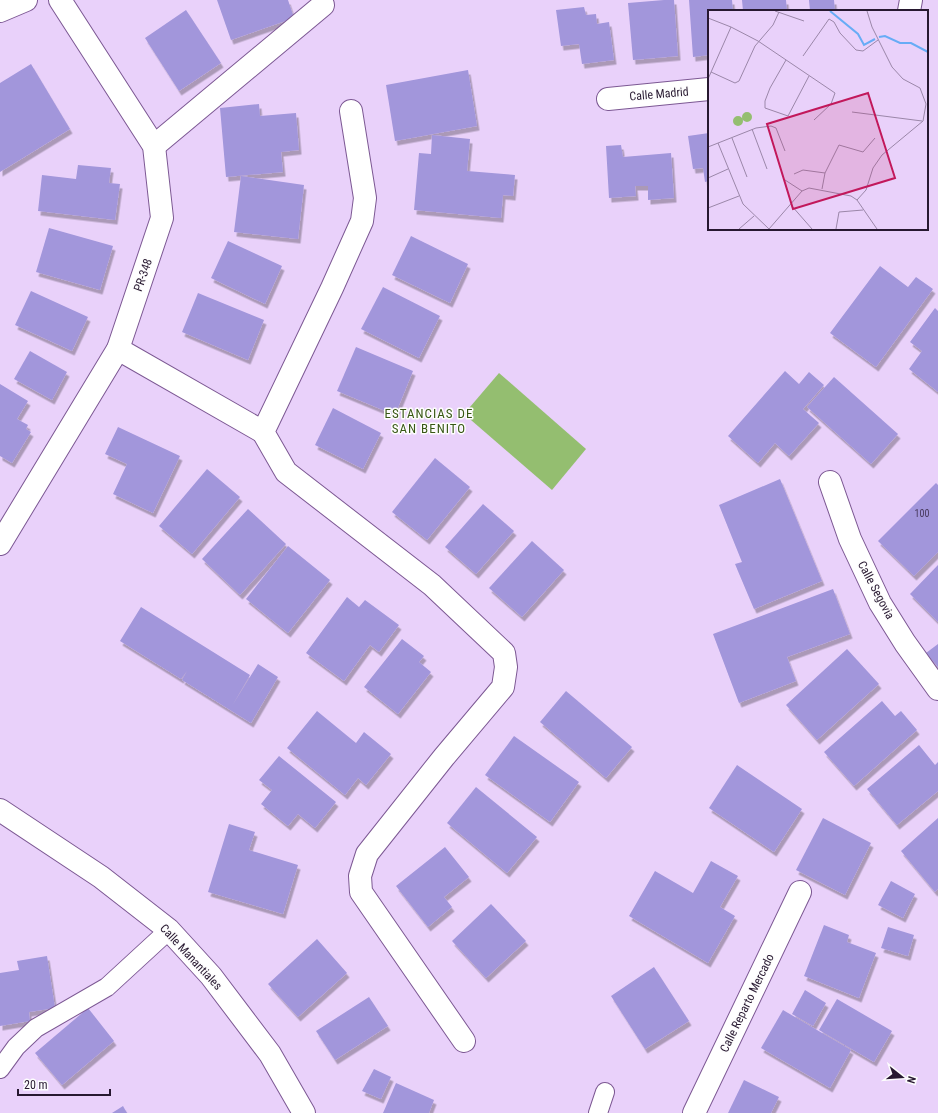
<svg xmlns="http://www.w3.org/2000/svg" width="938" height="1113" font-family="'Roboto Condensed',sans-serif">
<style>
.green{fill:#94be70}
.building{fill:#a296db;filter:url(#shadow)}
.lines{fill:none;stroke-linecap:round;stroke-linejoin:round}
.service-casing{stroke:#7c5893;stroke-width:20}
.minor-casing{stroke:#7c5893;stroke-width:24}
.tertiary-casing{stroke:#7c5893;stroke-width:24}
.service{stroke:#fff;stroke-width:18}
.minor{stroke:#fff;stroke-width:22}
.tertiary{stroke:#fff;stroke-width:22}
.labels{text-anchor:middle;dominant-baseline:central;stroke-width:3;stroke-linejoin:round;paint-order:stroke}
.number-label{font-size:10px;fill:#46385b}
.street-label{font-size:12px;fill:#271830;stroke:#fdfdfd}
.neighbourhood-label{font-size:13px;letter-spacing:1px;fill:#385715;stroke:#fdfdfd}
.inset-river{fill:none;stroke:#67acf6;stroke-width:2}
.inset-road{fill:none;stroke:#9b87a9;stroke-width:1}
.view{fill:#c2185b;fill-opacity:0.15;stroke:#c2185b;stroke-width:2}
.inset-edge{fill:none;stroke:#271830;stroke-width:2}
</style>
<defs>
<filter id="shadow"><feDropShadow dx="2.5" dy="4.5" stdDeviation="0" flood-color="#0004"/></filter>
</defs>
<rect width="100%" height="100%" fill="#e9d1fa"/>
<path class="green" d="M499,373l87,76 -34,41 -88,-76z"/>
<g class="building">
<path d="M217,0h71l6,18 -63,22z"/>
<path d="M664,0h10l4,56 -45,4 -5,-57z"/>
<path d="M689,0h43l1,11h-24v44l-16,2z"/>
<path d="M742,0h44l1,11h-44z"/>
<path d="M809,0h25l1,11h-25z"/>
<path d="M584,7l2,8 10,-1 1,10 12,-2 5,38 -32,4 -3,-20 -18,2 -5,-36z"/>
<path d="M186,10l35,53 -42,28 -34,-53z"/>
<path d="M31,64l39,65 -70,43v-89z"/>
<path d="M468,70l9,56 -82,15 -9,-56z"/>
<path d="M259,104l1,12 36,-3 3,37 -18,2 2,20 -57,5 -6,-69z"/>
<path d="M709,133v48l-4,1 -2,-14 -10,1 -5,-33z"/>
<path d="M432,135l38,4 -3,32 48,4 -2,21 -10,-1 -2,23 -87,-8 5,-57 12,1z"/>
<path d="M621,145l2,12 48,-4 3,45 -26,2v-14h-13l1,10 -27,2 -3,-52z"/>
<path d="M78,165l33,3 -2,15 11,1 -5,36 -77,-9 4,-36 34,4z"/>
<path d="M241,176l63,9 -6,54 -64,-7z"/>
<path d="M49,228l64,18 -13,44 -64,-18z"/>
<path d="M411,236l57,28 -18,39 -58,-28z"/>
<path d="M228,241l54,25 -17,38 -54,-26z"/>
<path d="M880,266l28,21 8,-10 17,12 -57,78 -46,-34z"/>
<path d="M383,287l57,29 -21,42 -58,-29z"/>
<path d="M31,291l57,26 -16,34 -57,-26z"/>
<path d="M198,293l66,27 -16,40 -66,-28z"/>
<path d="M935,308l3,3v81l-29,-23 13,-18 -12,-9z"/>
<path d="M356,347l57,24 -18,44 -58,-24z"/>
<path d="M30,351l37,21 -15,28 -38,-21z"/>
<path d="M785,371l14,13 10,-12 15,13 -21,24 16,14 -30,33 -14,-13 -17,20 -30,-27z"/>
<path d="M834,377l64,57 -27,30 -64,-57z"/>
<path d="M0,384l28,17 -11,18 11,6 -2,4 5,3 -19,31 -12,-7z"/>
<path d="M333,408l48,25 -18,36 -48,-24z"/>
<path d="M118,427l62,29 -27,57 -40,-19 14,-30 -22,-10z"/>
<path d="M435,458l35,29 -43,53 -35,-28z"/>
<path d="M207,469l33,28 -48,57 -33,-28z"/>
<path d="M780,479l42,102 -68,28 -19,-45 7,-2 -23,-57z"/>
<path d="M936,483l2,2v67l-24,24 -36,-35z"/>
<path d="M483,504l31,27 -38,43 -31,-27z"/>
<path d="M248,509l38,35 -46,51 -38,-36z"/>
<path d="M532,541l32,29 -42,47 -33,-29z"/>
<path d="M288,546l42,34 -42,53 -42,-34z"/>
<path d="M938,565v57l-28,-28z"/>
<path d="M833,589l17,45 -63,23 9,24 -57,22 -26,-69z"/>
<path d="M347,597l12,10 6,-7 34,25 -20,27 -9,-7 -26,36 -38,-28z"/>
<path d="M141,607l109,68 -18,31 26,-42 20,13 -27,46 -69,-43 5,-9 -6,8 -61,-38z"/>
<path d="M402,639l22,17 -5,6 12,10 -33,42 -34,-27z"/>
<path d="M938,644v23l-12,-14z"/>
<path d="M847,649l32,35 -62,56 -31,-35z"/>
<path d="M566,691l66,56 -26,31 -66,-56z"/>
<path d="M882,701l13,15 6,-5 16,19 -63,56 -30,-34z"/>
<path d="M317,711l39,32 8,-11 27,22 -25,31 -8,-7 -13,17 -58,-47z"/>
<path d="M514,736l65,46 -29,40 -65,-47z"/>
<path d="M919,745l16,20 3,-3v29l-41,34 -30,-36z"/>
<path d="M279,756l57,46 -21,26 -17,-14 -10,12 -27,-22 11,-14 -13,-10z"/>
<path d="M737,765l65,44 -28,43 -65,-44z"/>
<path d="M476,787l61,50 -30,36 -60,-50z"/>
<path d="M823,818l48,25 -26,52 -49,-25z"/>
<path d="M938,818v71l-3,3 -34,-41z"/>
<path d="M229,824l26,8 -6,18 49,15 -15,49 -75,-22z"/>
<path d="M445,847l24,30 -25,20 8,10 -24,20 -32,-41z"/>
<path d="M711,861l27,15 -18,31 15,9 -27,47 -79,-47 26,-45 38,22z"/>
<path d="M891,881l24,13 -12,24 -25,-13z"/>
<path d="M491,904l35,37 -40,37 -34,-37z"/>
<path d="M824,925l25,10 -2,7 29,11 -17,45 -55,-22z"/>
<path d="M888,927l26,8 -6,21 -27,-8z"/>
<path d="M317,939l30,34 -49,44 -30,-33z"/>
<path d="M47,956l8,52 -26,4 1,9 -30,5v-53l19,-3 -2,-9z"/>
<path d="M654,967l35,54 -44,28 -34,-53z"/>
<path d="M805,990l21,13 -13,23 -21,-12z"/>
<path d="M369,997l19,29 -53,34 -19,-29z"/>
<path d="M837,999l55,32 -18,31 -55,-32z"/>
<path d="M88,1008l26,33 -52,44 -27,-32z"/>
<path d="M783,1010l68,40 -21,38 -69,-40z"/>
<path d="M374,1069l17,8 -10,22 -19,-8z"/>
<path d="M744,1080l35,17 -8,16h-43z"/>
<path d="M396,1083l38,17 -5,13h-46z"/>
<path d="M123,1106l4,7h-15z"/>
</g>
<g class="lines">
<defs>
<g id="service">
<path d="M0,1069l16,-22 20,-19 71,-41 62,-57"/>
<path d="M598,1113l7,-21"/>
</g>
<g id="minor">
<path d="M0,11l26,-11"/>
<path d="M909,11l2,-11"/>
<path d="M608,99l101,-10"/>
<path d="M351,111l14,87 -3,23 -30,67 -69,144 23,40 146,113 72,68 2,14 -3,20 -59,70 -77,97 -7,22 1,16 103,149"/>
<path d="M154,146l169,-141"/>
<path d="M118,349l145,83"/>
<path d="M830,482l20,57 30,64 25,40 33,46"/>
<path d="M694,1113l106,-221"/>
</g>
<g id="tertiary">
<path d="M0,544l118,-195 44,-131 -8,-72 -94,-146"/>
<path d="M0,810l101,67 68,53 42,46 59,78 34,59"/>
</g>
</defs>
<use href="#service" class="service-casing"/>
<use href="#minor" class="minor-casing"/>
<use href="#tertiary" class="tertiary-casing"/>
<use href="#service" class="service"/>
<use href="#minor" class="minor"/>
<use href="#tertiary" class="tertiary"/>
</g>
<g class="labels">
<g class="number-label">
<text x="922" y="513">100</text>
</g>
<g class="street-label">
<text transform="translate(659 94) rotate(-5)">Calle Madrid</text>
<text transform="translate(143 275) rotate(-71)">PR-348</text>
<text transform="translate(876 590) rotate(62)">Calle Segovia</text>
<text transform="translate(191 957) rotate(47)">Calle Manantiales</text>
<text transform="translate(747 1003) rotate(-64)">Calle Reparto Mercado</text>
</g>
<g class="neighbourhood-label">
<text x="429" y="413">ESTANCIAS DE<tspan x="429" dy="15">SAN BENITO</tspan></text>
</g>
</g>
<g transform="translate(708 10)">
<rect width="220" height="220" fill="#e9d1fa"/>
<path d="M34 107a5 5 0 1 1 10 0a5 5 0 1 1-10 0ZM25 111a5 5 0 1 1 10 0a5 5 0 1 1-10 0Z" fill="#94be70"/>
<path class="inset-river" d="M122,1l28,23 6,11 11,-6M171,27l6,-1 15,7h11l17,9"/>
<path class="inset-road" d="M67,1l29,10M0,8l23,9 27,14 77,52 -4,11 -17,16M95,46l26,-37 5,3 6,11 16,17 7,1 15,-11M78,50l-16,28 -5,13v7l23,8 21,-40M3,62l24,11 4,-2 16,-35 18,-21 6,-13M0,69l23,-52M144,102l70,9M44,119l15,40M24,128l15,39M10,133l25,61 26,25M0,137l48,-19 15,-2 5,2 9,23M86,164l9,-4 22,3 14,-28 24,7 12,-14M0,168l20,-9M77,170l17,11M114,179l3,-16M149,190l9,-10 7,-22 9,-13 41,-34 3,-17 -6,-16 -17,-9 -11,-12 -20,-40 -5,-16M83,195l21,24M0,198l31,-12M31,219l15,-13M61,219l33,-38 7,-3 42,8 6,4 20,29M128,219l3,-17 24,-2"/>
<path class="view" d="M160,83l27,85 -102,31 -26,-85z"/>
<rect width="220" height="220" class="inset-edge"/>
</g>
<g transform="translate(902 1077) rotate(107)" stroke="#fdfdfd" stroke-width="3" paint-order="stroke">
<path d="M0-3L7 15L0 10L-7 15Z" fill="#271830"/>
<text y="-6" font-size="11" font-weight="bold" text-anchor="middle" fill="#271830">N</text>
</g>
<path d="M18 1089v6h92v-6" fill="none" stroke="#271830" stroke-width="2"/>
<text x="24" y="1089" font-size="12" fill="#271830" stroke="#fdfdfd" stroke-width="3" paint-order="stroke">20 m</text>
</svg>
